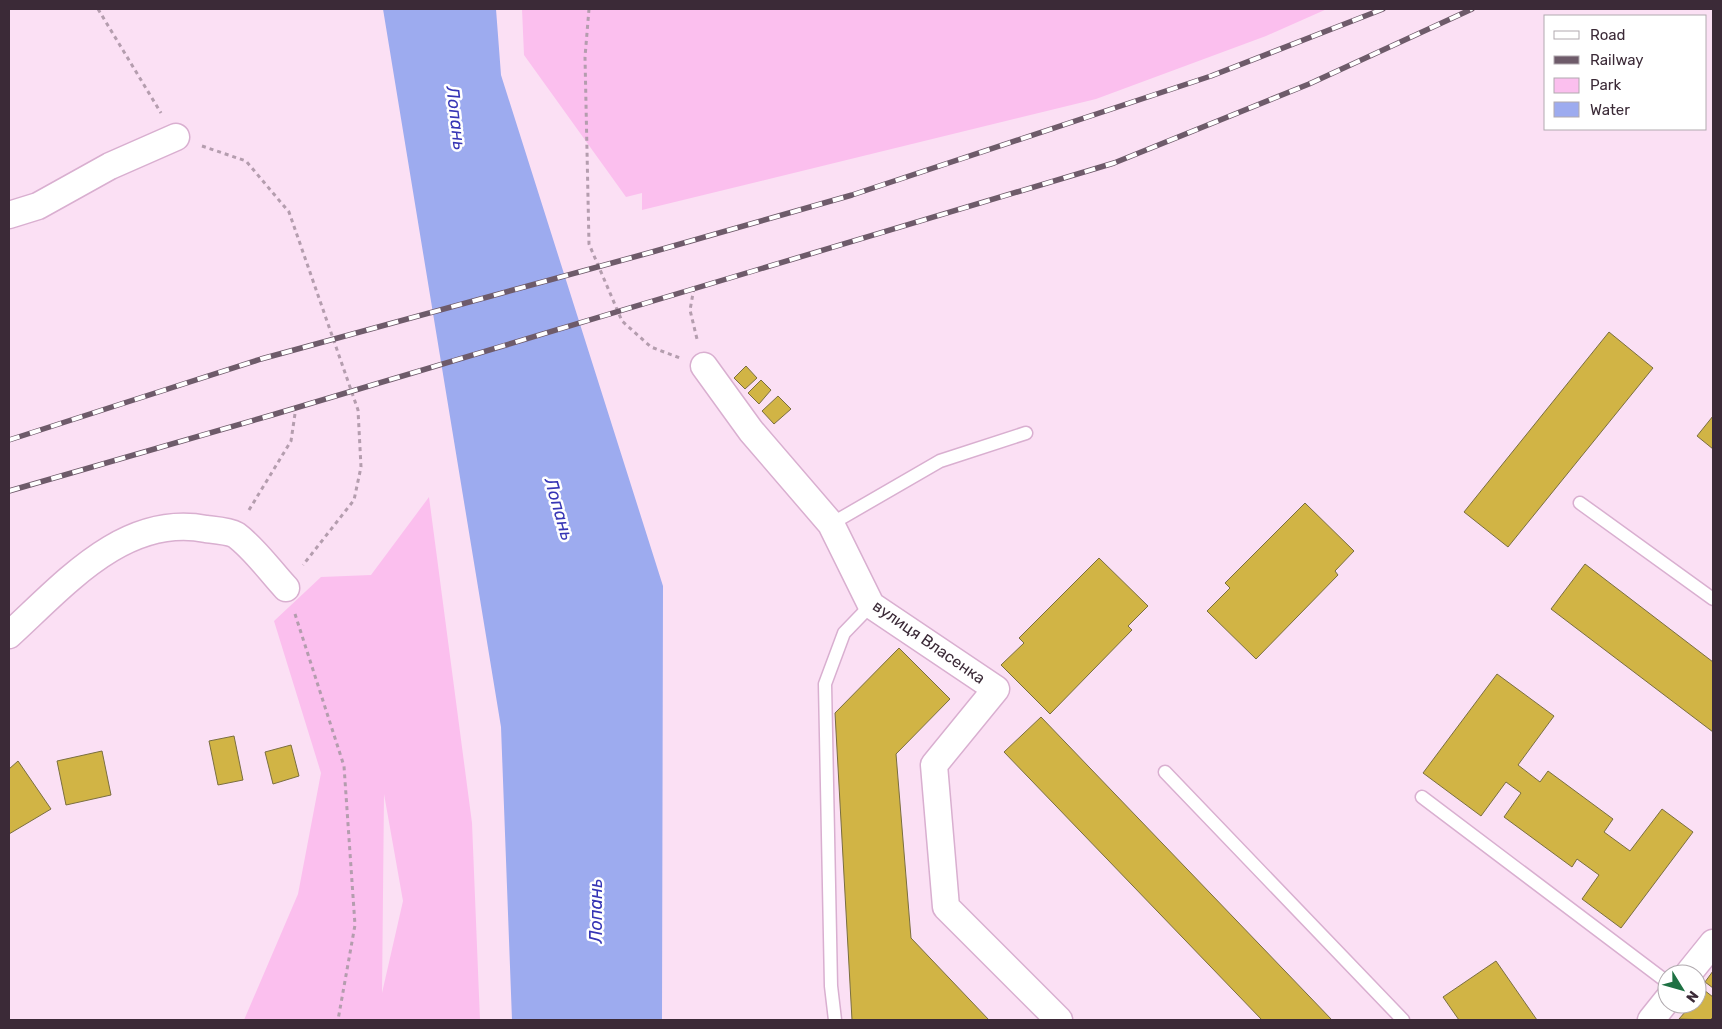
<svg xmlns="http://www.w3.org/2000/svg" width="1722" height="1029" font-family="Rubik,sans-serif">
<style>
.green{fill:#fbbfee;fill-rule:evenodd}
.water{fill:#9dabef}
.building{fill:#d1b445;stroke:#7a6e40}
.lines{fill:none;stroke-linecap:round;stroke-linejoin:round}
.lane-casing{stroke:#d9afd0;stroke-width:15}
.street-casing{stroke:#d9afd0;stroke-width:29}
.path{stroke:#b49dae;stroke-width:3;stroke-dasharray:4 4;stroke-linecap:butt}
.lane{stroke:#fff;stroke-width:12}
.street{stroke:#fff;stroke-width:26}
.rail-casing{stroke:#6e5b6a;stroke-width:5.5}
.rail{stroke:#fff;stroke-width:4;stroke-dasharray:11;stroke-linecap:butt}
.labels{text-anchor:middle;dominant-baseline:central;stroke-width:5;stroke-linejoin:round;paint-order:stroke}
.street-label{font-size:16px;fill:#3b2a37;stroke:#fff}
.water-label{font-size:18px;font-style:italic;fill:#3635b5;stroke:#fff}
</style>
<rect width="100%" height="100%" fill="#fbe0f4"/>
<g class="green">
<path d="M522,9h805l-61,27 -170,63 -454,111v-17l-16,4 -102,-142z"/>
<path d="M429,497l43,326 8,197h-236l54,-126 23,-121 -47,-152 47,-44 50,-2zM384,794l19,107 -21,92z"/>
</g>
<path class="water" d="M383,9h113l5,66 162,511 -1,434h-150l-11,-293z"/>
<g class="building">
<path d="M1609,332l44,36 -145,179 -44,-35z"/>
<path d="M746,366l11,12 -12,11 -11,-11z"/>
<path d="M761,380l10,10 -12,14 -11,-11z"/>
<path d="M778,396l13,13 -17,15 -12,-13z"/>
<path d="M1713,416v33l-16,-13z"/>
<path d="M1305,503l49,48 -19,20 3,4 -82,84 -49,-48 23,-23 -5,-5z"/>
<path d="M1099,558l49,48 -20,20 4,4 -82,84 -49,-49 23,-22 -5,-5z"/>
<path d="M1585,564l128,98v70l-162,-123z"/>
<path d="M899,648l51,51 -54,55 15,184 78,82h-137l-17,-307z"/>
<path d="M1497,674l57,42 -36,49 22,17 8,-11 65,48 -9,13 26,19 32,-42 31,23 -72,96 -39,-29 17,-24 -22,-16 -5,8 -68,-50 17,-24 -15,-11 -25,34 -58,-43z"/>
<path d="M1041,717l291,303h-70l-258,-268z"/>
<path d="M234,736l9,44 -25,5 -9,-44z"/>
<path d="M291,745l8,31 -26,8 -8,-32z"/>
<path d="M102,751l9,44 -45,10 -9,-44z"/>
<path d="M18,761l33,48 -42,25v-65z"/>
<path d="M1496,961l41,59h-78l-16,-23z"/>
<path d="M1713,971v17l-8,-6z"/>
<path d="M1704,990l9,7v20l-3,3 -31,-1 13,-15h5v-6z"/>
</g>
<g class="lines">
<defs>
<g id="lane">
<path d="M1580,503l133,96"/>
<path d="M831,524l109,-63 86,-28"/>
<path d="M1165,772l238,248"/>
<path d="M1422,797l245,185"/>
<path d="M835,1020l-4,-34 -6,-302 19,-51 27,-28"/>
</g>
<g id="street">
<path d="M9,215l29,-9 72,-40 66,-29"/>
<path d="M704,366l47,65 80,93 40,81 125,84 -62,76 12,142 113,113"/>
<path d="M9,635c54,-49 115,-122 197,-106 8,1 23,2 30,6 19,14 34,36 50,53"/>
<path d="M1688,974l25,-31"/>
<path d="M1651,1020l16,-20"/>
</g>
</defs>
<use href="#lane" class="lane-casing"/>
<use href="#street" class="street-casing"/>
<g class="path">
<path d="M98,9l63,104"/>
<path d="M589,9l-4,48 4,187 33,77 29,26 29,11"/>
<path d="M202,146l44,15 43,51 69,198 3,57 -7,33 -51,65"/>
<path d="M694,288l-4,22 7,29"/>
<path d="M249,510l42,-69 5,-34"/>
<path d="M295,614l49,152 11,159 -17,95"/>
</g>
<use href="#lane" class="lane"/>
<use href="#street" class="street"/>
<defs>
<g id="rail">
<path d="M9,440l252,-81 391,-107 200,-57 359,-119 172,-67"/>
<path d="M9,491l263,-76 842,-252 195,-79 163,-75"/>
</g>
</defs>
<use href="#rail" class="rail-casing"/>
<use href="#rail" class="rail"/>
</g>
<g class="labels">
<g class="street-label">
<text transform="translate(929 642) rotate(35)">вулиця Власенка</text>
</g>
<g class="water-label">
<text transform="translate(456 118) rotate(83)">Лопань</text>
<text transform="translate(559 509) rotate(74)">Лопань</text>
<text transform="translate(596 911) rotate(-90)">Лопань</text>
</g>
</g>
<rect width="1722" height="1029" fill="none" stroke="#3b2a37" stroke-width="20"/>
<rect x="1544" y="15" width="162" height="115" fill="#ffffff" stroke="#b1aaaf"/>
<rect x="1554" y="31" width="25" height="8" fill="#ffffff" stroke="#b1aaaf"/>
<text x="1590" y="40" font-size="15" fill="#3b2a37">Road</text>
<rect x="1554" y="56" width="25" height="8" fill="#6e5b6a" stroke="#b1aaaf"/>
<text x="1590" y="65" font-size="15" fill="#3b2a37">Railway</text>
<rect x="1554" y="78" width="25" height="15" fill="#fbbfee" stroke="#b1aaaf"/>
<text x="1590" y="90" font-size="15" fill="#3b2a37">Park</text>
<rect x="1554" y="102" width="25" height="15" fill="#9dabef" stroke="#b1aaaf"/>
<text x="1590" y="115" font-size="15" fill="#3b2a37">Water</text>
<g transform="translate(1682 989) rotate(127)"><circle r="24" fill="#ffffff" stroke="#b1aaaf"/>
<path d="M0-4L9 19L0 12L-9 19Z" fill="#1e7143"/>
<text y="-8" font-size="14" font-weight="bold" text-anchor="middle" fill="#3b2a37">N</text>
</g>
</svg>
